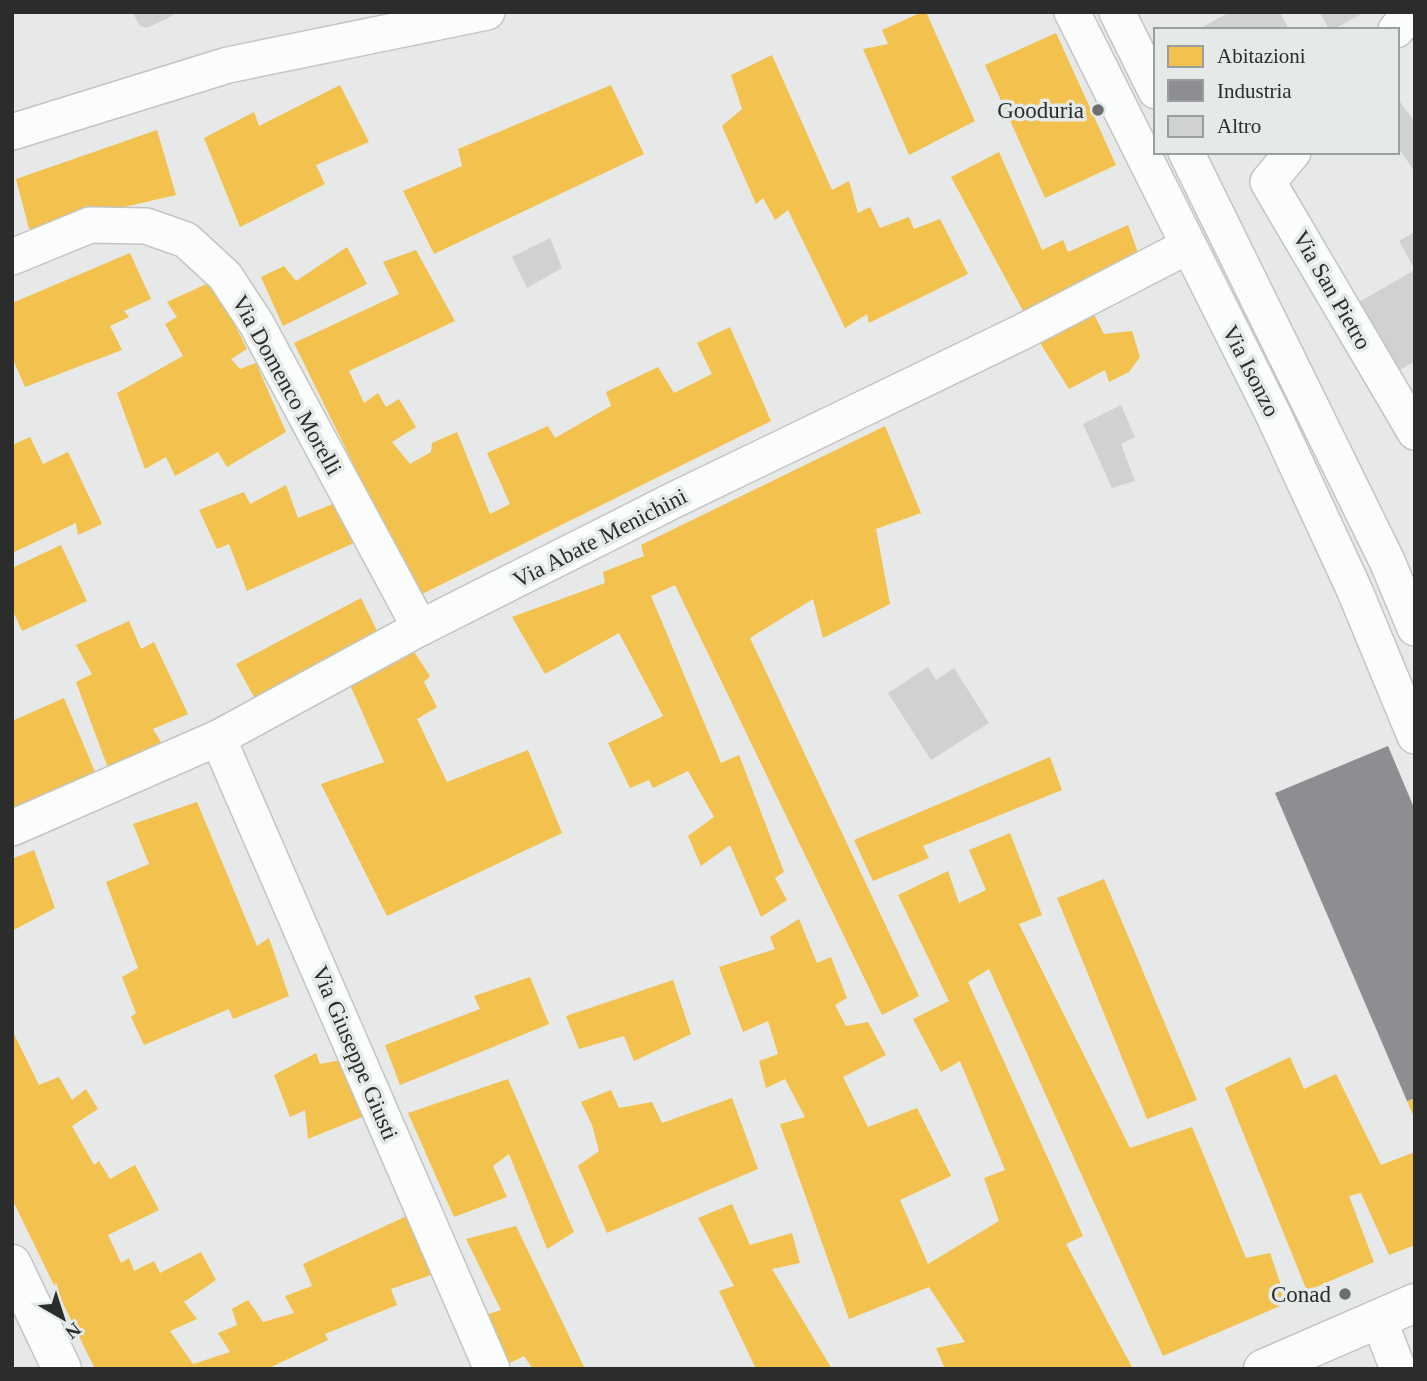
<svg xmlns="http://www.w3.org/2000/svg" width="1427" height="1381" font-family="Georgia,serif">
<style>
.homes{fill:#f2c14e}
.industry{fill:#8d8d92}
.building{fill:#cfd2d1}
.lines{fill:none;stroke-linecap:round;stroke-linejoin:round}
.minor-casing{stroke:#c3c5c4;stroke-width:38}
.tertiary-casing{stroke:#c3c5c4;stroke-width:41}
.minor{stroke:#fbfcfc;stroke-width:35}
.tertiary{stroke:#fbfcfc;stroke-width:38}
.poi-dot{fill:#6c6f6e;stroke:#e5eae9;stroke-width:2.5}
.labels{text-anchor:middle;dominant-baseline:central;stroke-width:7;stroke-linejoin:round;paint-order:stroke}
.poi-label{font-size:23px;fill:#2b2d2d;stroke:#e5eae9;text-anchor:end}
.street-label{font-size:23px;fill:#2b2d2d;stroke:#e5eae9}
</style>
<rect width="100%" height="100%" fill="#e6e9e8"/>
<g class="homes">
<path d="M922,12h4l49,109 -66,34 -46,-106 25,-5 -6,-14z"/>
<path d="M1056,33l60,132 -71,33 -60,-133z"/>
<path d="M772,55l60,135 17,-9 9,32 12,-6 10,21 29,-11 5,12 26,-10 28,55 -99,49 -2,-9 -22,14 -57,-118 -13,10 -12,-22 -7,6 -34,-78 20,-17 -11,-34z"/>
<path d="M340,85l29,57 -53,23 9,19 -85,43 -36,-89 50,-26 5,14z"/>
<path d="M611,85l33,69 -210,100 -31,-63 59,-25 -4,-17z"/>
<path d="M157,130l19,65 -147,34 -13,-50z"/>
<path d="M999,152l43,98 21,-10 5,12 60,-27 13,36 -113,59 -77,-143z"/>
<path d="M347,247l20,37 -84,42 -22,-49 23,-11 12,15z"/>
<path d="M416,250l39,71 -106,50 15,32 14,-10 8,14 13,-8 17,28 -24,15 18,22 21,-12 1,-9 25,-11 33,82 20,-10 -23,-51 61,-27 7,12 56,-32 -5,-14 52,-25 16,26 38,-19 -15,-31 33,-16 41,94 -353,175 -124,-253 105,-49 -16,-32z"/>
<path d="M130,253l21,46 -27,12 5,6 -19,9 12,24 -97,37 -13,-30v-54z"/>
<path d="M213,281l34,68 -16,10 9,10 16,-6 30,69 -59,35 -9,-15 -43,24 -9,-19 -21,12 -28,-76 66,-37 -18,-32 12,-7 -10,-15z"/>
<path d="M1091,309l13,25 28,-3 8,26 -11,15 -20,10 -4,-12 -36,19 -34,-54z"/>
<path d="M885,426l36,87 -45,16 14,75 -67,34 -10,-39 -63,39 169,358 -37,19 -207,-430 -24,11 70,167 18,-8 45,117 -9,6 12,22 -26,17 -31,-72 -29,21 -13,-30 26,-19 -26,-46 -35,17 -4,-8 -19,8 -22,-45 55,-27 -44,-83 -74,41 -33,-57 93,-34 -2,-11 41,-16 -3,-11z"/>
<path d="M30,437l13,27 25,-12 34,72 -24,11 -2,-12 -64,30v-108z"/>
<path d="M286,485l12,33 42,-17 16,41 -109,49 -18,-47 -12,5 -18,-39 45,-18 6,12z"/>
<path d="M61,545l26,56 -65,30 -10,-22v-41z"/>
<path d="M361,598l20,41 -126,60 -19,-35z"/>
<path d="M129,621l12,28 13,-7 34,72 -35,15 8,13 -53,26 -32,-86 16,-8 -16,-29z"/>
<path d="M411,647l19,29 -6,6 13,25 -20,12 30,63 81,-32 34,83 -175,83 -66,-132 63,-22 -36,-82z"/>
<path d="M64,698l31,74 -83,37v-88z"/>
<path d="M1050,757l12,33 -139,56 6,12 -56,23 -19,-41z"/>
<path d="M197,802l60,144 12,-8 20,58 -56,23 -4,-10 -85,36 -13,-28 5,-4 -14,-36 16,-9 -32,-86 43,-18 -16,-40z"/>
<path d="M1010,833l32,82 -23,9 111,224 62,-21 54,131 24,-5 17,50 -124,53 -174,-387 -21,13 115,254 -17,8 67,125h-188l-9,-21 29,-6 -36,-55 -80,32 -69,-195 25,-7 -20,-38 -19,9 -7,-27 19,-7 -10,-33 -25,11 -24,-65 56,-18 -5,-12 29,-18 18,44 14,-6 16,41 -12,7 11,21 22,-4 18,33 -43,22 25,50 49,-19 34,68 -51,24 28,64 71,-43 -15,-43 21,-8 -45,-109 -19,11 -28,-53 36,-18 -51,-106 50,-24 11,32 27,-13 -17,-40z"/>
<path d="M34,850l21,58 -43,23v-72z"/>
<path d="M1104,879l93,221 -50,19 -90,-221z"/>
<path d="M530,977l19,47 -149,61 -15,-40 95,-36 -6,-13z"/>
<path d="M673,980l18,54 -57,27 -10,-25 -45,13 -13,-33z"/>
<path d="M12,1030l27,55 20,-8 13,23 14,-11 12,20 -26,17 22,39 5,-4 11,18 25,-14 24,45 -51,25 13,28 8,-5 5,13 20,-10 6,12 41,-21 15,28 -32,22 13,17 -27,12 23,33 37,-12 -12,-19 19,-8 -5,-16 16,-9 15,22 31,-9 -9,-17 27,-10 -9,-22 108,-50 23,60 -43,15 6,16 -72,29 3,6 -61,29h-172l-83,-170z"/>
<path d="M316,1053l4,11 31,-6 21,55 -64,26 -3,-29 -15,7 -16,-42z"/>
<path d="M1290,1057l14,32 32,-15 45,91 34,-13v93l-26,10 -28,-62 -12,3 25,66 -67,29 -82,-203z"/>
<path d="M508,1079l66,153 -27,17 -38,-95 -16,12 14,31 -53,20 -46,-104z"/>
<path d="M611,1090l8,18 33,-6 10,21 70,-25 26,71 -151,64 -29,-67 21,-15 -7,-26 -11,-23z"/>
<path d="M1415,1098v22l-8,-19z"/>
<path d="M732,1204l18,41 42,-12 8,30 -28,6 60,100h-76l-37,-78 15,-5 -36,-68z"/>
<path d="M516,1226l69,143h-52l-9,-13 -20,10 -19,-51 16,-5 -35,-71z"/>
</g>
<path class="industry" d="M1388,746l27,64v288l-8,3 -132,-308z"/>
<g class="building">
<path d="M132,12h43l-3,4 -25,12 -7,-2z"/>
<path d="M1230,12h50l9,18h-92z"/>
<path d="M1320,12h45l-33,18h-3z"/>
<path d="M1397,98l18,24v50l-18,-26z"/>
<path d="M1415,232v129l-17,10 -39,-69 56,-32 -16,-29z"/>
<path d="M550,238l12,30 -35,20 -15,-31z"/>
<path d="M1121,405l14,32 -14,7 14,37 -23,7 -29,-64z"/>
<path d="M928,667l8,13 18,-12 35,55 -58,37 -43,-67z"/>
</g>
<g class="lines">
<defs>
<g id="minor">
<path d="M1072,12l201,402 81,175 61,147"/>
<path d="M1117,12l39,79"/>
<path d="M1396,30l15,-18"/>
<path d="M12,132l216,-67 259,-53"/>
<path d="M1186,152l201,409 28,67"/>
<path d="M1293,152l-25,30 147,250"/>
<path d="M12,257l78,-32 56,1 40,14 39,36 31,47 164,305"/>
<path d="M218,738l274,631"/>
<path d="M12,828l206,-90 202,-110 256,-129 348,-168 164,-85"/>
<path d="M1379,1320l19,49"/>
</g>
<g id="tertiary">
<path d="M12,1264l50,105"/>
<path d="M1263,1369l152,-66"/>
</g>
</defs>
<use href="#minor" class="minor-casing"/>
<use href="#tertiary" class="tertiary-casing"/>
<use href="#minor" class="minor"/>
<use href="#tertiary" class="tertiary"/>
</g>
<g class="poi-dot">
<circle cx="1098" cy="110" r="7"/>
<circle cx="1345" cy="1294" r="7"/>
</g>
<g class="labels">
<g class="poi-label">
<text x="1084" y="110">Gooduria</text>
<text x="1331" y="1294">Conad</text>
</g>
<g class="street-label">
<text transform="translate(1332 290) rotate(60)">Via San Pietro</text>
<text transform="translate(1251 371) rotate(63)">Via Isonzo</text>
<text transform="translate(287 385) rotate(61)">Via Domenco Morelli</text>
<text transform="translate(600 538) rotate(-27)">Via Abate Menichini</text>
<text transform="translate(355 1053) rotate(67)">Via Giuseppe Giusti</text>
</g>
</g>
<rect width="1427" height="1381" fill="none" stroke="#2b2d2d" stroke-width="28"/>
<rect x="1154" y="28" width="245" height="126" fill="#e5eae9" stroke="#9b9e9e" stroke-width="2"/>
<rect x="1168" y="46" width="35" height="21" fill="#f2c14e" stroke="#9b9e9e" stroke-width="2"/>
<text x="1217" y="63" font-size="21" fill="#2b2d2d">Abitazioni</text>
<rect x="1168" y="80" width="35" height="21" fill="#8d8d92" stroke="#9b9e9e" stroke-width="2"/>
<text x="1217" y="98" font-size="21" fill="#2b2d2d">Industria</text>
<rect x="1168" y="116" width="35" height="21" fill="#cfd2d1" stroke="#9b9e9e" stroke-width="2"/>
<text x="1217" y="133" font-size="21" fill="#2b2d2d">Altro</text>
<g transform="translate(63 1318) rotate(141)" stroke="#e5eae9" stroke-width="5" paint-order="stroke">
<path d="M0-5L12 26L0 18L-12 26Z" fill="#2b2d2d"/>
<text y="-10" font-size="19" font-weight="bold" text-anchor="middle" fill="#2b2d2d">N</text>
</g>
</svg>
